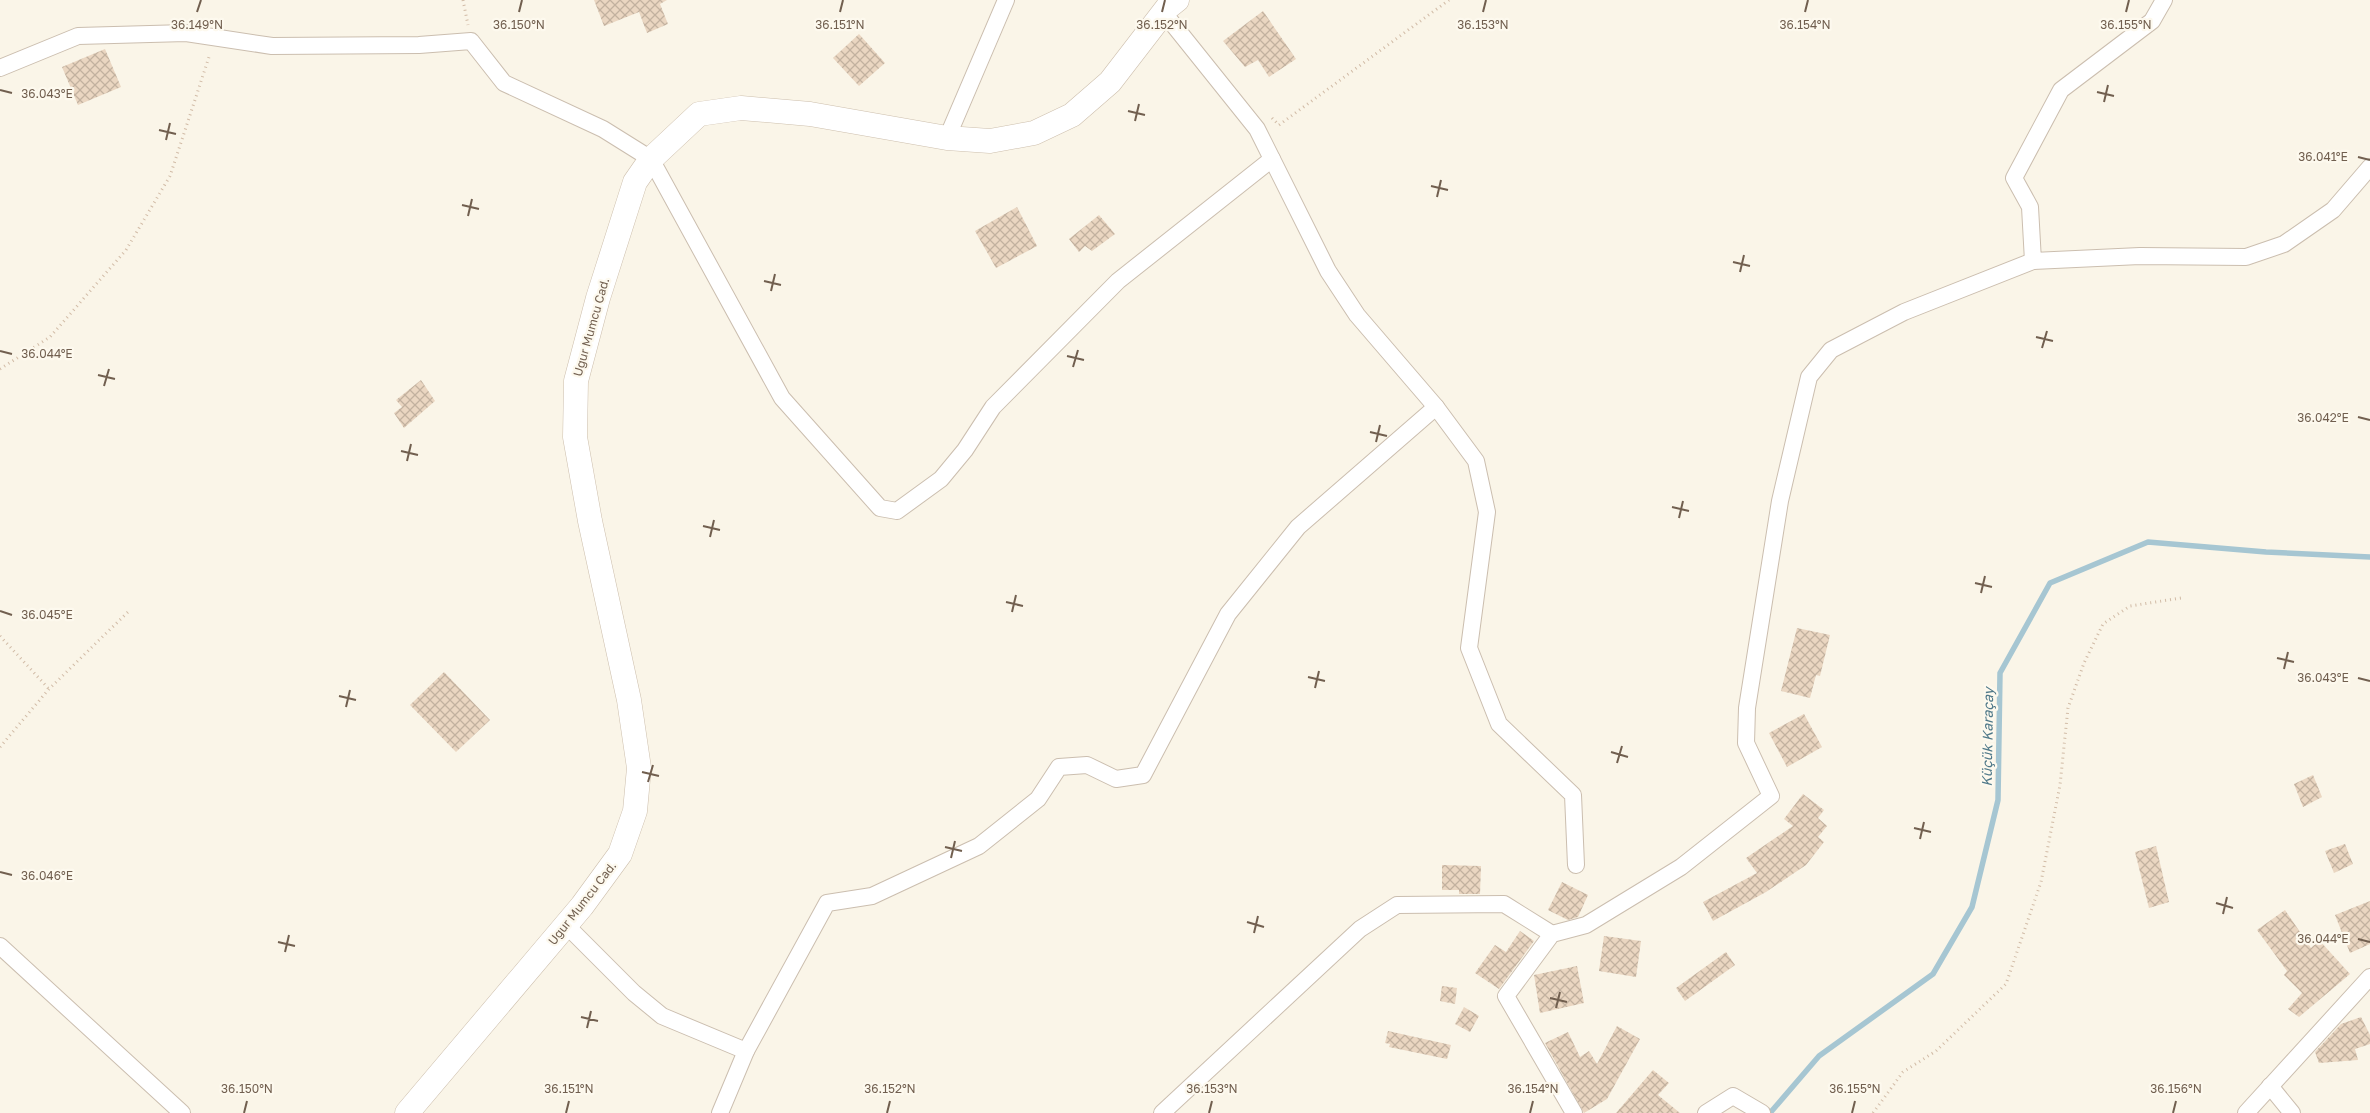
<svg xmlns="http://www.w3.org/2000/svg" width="2370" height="1113" font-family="'Golos Text',sans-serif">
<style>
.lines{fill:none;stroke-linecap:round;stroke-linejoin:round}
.stream{stroke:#a6c6d2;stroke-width:5.5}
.building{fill:url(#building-cross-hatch)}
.street-casing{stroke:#cbbeaf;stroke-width:18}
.secondary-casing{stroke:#cdbfad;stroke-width:25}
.path{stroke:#d1bba6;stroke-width:3;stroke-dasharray:1 4;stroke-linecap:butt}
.street{stroke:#fff;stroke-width:16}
.secondary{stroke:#fff;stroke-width:24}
.ticks{fill:none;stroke:#715f4f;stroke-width:2}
.labels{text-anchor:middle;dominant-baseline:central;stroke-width:4.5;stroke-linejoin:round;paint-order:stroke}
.street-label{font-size:12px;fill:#715f4f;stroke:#fdf9ee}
.water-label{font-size:14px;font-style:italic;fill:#4f7888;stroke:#fdf9ee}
.ticks-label{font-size:12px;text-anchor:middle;fill:#715f4f;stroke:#fdf9ee;stroke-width:4.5;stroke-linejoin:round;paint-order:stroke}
</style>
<defs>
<pattern id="building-cross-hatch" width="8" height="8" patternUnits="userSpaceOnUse" patternTransform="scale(1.25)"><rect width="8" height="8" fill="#ead6c1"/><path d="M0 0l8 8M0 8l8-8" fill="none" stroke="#c2b19f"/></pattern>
</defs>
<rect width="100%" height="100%" fill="#faf5e8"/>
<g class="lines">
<path class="stream" d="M1770,1113l49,-57 114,-82 39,-67 26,-107 2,-127 50,-90 98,-41 118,10 104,5"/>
</g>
<g class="building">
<path d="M594,0h73l-7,4 8,20 -21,9 -8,-21 -35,14z"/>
<path d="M1263,11l33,48 -27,18 -11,-17 -13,7 -22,-26z"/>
<path d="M859,34l26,29 -26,23 -26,-28z"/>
<path d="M105,49l16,38 -43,18 -16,-38z"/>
<path d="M1017,207l20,39 -41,22 -21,-37z"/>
<path d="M1099,215l16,19 -23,17 -7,-5 -6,6 -10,-13z"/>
<path d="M421,380l14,21 -31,27 -10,-15 8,-6 -6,-7z"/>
<path d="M1797,628l33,7 -10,41 -4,-1 -6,23 -29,-7z"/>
<path d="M444,672l46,48 -34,32 -46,-47z"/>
<path d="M1804,714l18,33 -35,20 -18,-34z"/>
<path d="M2313,775l9,22 -19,10 -9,-23z"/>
<path d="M1803,794l21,16 -6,8 9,8 -9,11 6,5 -18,23 -40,27 -53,29 -10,-19 54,-29 -11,-15 47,-32 -9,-7z"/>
<path d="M2345,844l8,20 -19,9 -9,-22z"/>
<path d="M2156,846l13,56 -20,6 -14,-56z"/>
<path d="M1442,865l39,1 -1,28h-21v-4h-17z"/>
<path d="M1562,882l26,13 -10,22 -10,3 -20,-10z"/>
<path d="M2370,901v43l-20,9 -15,-38z"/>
<path d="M2285,910l26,38 8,-8 31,34 -51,43 -11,-8 14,-16 -18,-18 3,-4 -30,-41z"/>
<path d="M1520,931l14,10 -35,48 -24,-16 20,-28 11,7z"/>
<path d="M1604,936l37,5 -5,36 -37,-6z"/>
<path d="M1726,952l9,13 -50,36 -9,-13z"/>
<path d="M1577,966l7,37 -44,10 -6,-38z"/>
<path d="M1442,986l15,2 -2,16 -15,-3z"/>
<path d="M1464,1007l15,9 -9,16 -15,-8z"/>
<path d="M2361,1017l9,18v9l-15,5 3,11 -39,3 -4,-11 26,-28z"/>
<path d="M1617,1026l23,13 -33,60 -23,14 -39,-70 23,-11 12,25 9,-6 8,13z"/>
<path d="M1388,1031l63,14 -4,14 -58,-12 1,-3 -5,-1z"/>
<path d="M1653,1070l16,13 -11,12 22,18h-64z"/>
</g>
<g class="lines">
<defs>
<g id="street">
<path d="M2164,0l-12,21 -91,69 -47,88 16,29 3,54 107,-5 106,1 38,-13 49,-34 37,-43"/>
<path d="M1164,13l93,116 71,142 29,44 79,92 40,54 11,51 -18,136 30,76 74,71 3,70"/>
<path d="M0,68l78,-32 108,-3 86,13 147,-1 52,-4 33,42 99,46 48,30 131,239 98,110 17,3 44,-32 24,-29 28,-43 125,-126 154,-122"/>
<path d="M947,138l59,-138"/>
<path d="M566,925l68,68 28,23 84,35"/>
<path d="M0,946l182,167"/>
<path d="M2270,1086l22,27"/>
<path d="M720,1113l26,-62 81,-148 45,-7 107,-50 59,-47 21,-32 28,-2 29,14 27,-4 85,-161 70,-87 138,-120"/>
<path d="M1162,1113l198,-184 37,-24 107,-1 48,30"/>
<path d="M1574,1113l-68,-117 46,-62 34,-9 95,-58 90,-71 -25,-53 1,-35 33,-207 29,-124 22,-27 73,-38 129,-51"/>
<path d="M1706,1113l27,-17 29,17"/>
<path d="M2246,1113l124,-136"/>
</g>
<path id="secondary" d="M407,1113l175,-207 38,-52 15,-43 4,-43 -10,-68 -39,-179 -15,-84 1,-56 22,-83 37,-116 16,-23 48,-45 42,-6 69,6 137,24 43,3 44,-8 38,-18 38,-33 57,-74 10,-8"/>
</defs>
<use href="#street" class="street-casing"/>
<use href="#secondary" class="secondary-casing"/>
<g class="path">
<path d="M463,0l5,25"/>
<path d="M1272,118l7,7 170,-125"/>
<path d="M0,369l50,-32 76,-87 44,-74 40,-122"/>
<path d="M0,636l49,53"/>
<path d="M0,747l49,-58 81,-79"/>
<path d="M1873,1113l30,-41 33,-21 70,-67 35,-102 19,-97 8,-77 16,-45 19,-39 27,-18 51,-8"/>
</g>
<use href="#street" class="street"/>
<use href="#secondary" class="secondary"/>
</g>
<path class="ticks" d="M197,12l4,-12M519,12l3,-12M840,12l3,-12M1162,12l3,-12M1483,12l3,-12M1805,12l3,-12M2126,12l3,-12M0,90l12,3M2097,92l17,4M2104,102l4,-17M1128,111l17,4M1135,121l4,-17M159,130l17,4M166,140l4,-17M2358,157l12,3M1431,186l17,4M1437,197l4,-17M462,205l17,4M468,216l4,-17M1733,262l17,4M1740,272l4,-17M764,281l17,4M771,291l4,-17M2036,337l17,4M2042,348l5,-17M0,351l12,3M1067,356l17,4M1073,367l5,-17M98,375l17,4M104,386l5,-17M2358,417l12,3M1370,432l17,4M1376,442l4,-17M401,451l17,4M407,461l4,-17M1672,507l17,4M1679,518l4,-17M703,526l17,4M710,537l4,-17M1975,583l17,4M1981,593l4,-17M1006,602l17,4M0,611l12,4M1012,612l4,-17M2277,658l17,4M2284,669l4,-17M1308,677l17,4M2358,678l12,3M1315,688l4,-17M339,696l17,4M346,707l4,-17M1611,752l17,5M1617,763l5,-17M642,772l17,4M648,782l5,-17M1914,828l17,4M1920,839l4,-17M945,847l17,4M951,858l4,-17M0,872l12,3M2216,903l17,5M2223,914l4,-17M1247,922l17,5M1254,933l4,-17M2358,939l12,3M278,942l17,4M285,952l4,-17M1550,998l17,4M1556,1008l4,-16M581,1017l17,4M587,1028l4,-17M244,1113l3,-12M566,1113l3,-12M887,1113l3,-12M1209,1113l3,-12M1530,1113l3,-12M1852,1113l3,-12M2173,1113l3,-12"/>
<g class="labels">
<g class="street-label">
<text transform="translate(591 327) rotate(-74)">Uğur Mumcu Cad.</text>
<text transform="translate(582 903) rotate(-52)">Uğur Mumcu Cad.</text>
</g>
<g class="water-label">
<text transform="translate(1987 737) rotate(-89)">Küçük Karaçay</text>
</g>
</g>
<g class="ticks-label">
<text x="197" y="29">36.149°N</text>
<text x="519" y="29">36.150°N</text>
<text x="840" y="29">36.151°N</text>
<text x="1162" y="29">36.152°N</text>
<text x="1483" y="29">36.153°N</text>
<text x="1805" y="29">36.154°N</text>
<text x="2126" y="29">36.155°N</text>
<text x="47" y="98">36.043°E</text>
<text x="2323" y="161">36.041°E</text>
<text x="47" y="358">36.044°E</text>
<text x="2323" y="422">36.042°E</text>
<text x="47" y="619">36.045°E</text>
<text x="2323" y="682">36.043°E</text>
<text x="47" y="880">36.046°E</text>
<text x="2323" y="943">36.044°E</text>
<text x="247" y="1093">36.150°N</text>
<text x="569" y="1093">36.151°N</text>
<text x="890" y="1093">36.152°N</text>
<text x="1212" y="1093">36.153°N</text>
<text x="1533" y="1093">36.154°N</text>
<text x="1855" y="1093">36.155°N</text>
<text x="2176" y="1093">36.156°N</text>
</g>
</svg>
